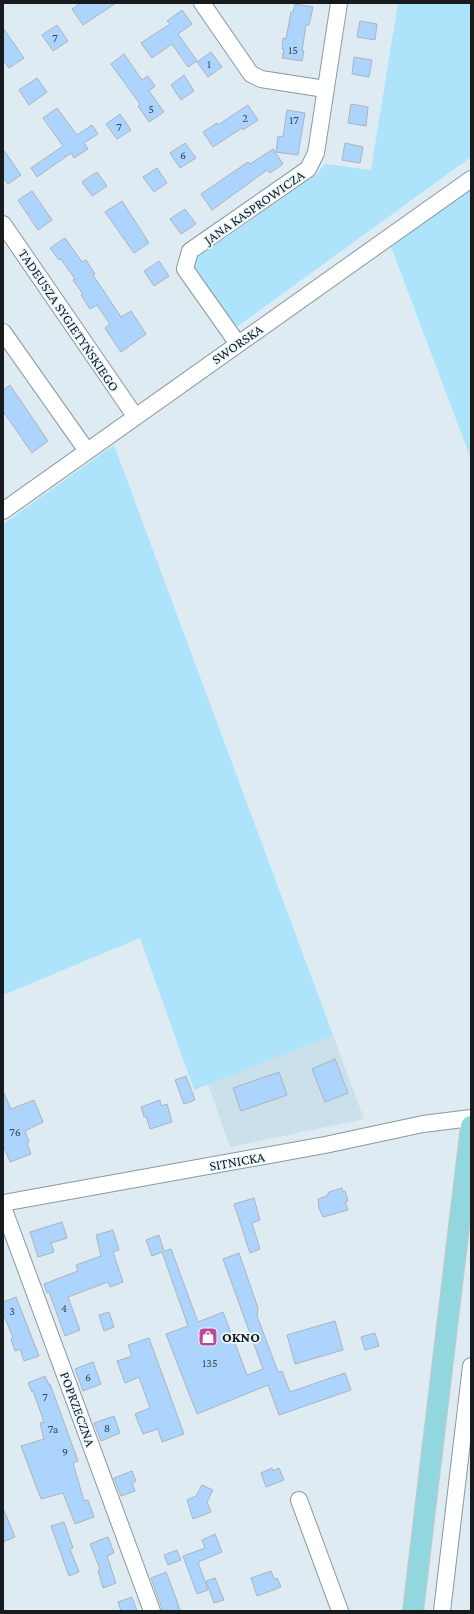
<svg xmlns="http://www.w3.org/2000/svg" width="474" height="1614" font-family="'Crimson Pro',serif">
<style>
.built{fill:#cae0ea}
.green{fill:#ade4fc}
.building{fill:#acd4fd;stroke:#abb4be}
.lines{fill:none;stroke-linecap:round;stroke-linejoin:round}
.minor-casing{stroke:#8b989e;stroke-width:18}
.major-casing{stroke:#c7c8c9;stroke-width:22}
.minor{stroke:#fff;stroke-width:16}
.major{stroke:#91d7dd;stroke-width:20}
.labels{text-anchor:middle;dominant-baseline:central;stroke-width:3.5;stroke-linejoin:round;paint-order:stroke}
.number-label{font-size:12px;fill:#3c4956}
.street-label{font-size:14px;fill:#171b1e;stroke:#ebf9ff}
.poi-label{font-size:14px;font-weight:bold;fill:#171b1e;stroke:#ebf9ff;text-anchor:start}
</style>
<rect width="100%" height="100%" fill="#deebf2"/>
<path class="built" d="M333,1035l31,84 -134,28 -22,-63z"/>
<g class="green">
<path d="M398,3h73v154l-237,172 -39,-56 -1,-10 2,-5 120,-83 9,-11 46,6z"/>
<path d="M471,187v272l-81,-215z"/>
<path d="M114,445l219,590 -139,55 -54,-152 -137,57v-471z"/>
</g>
<g class="building">
<path d="M81,3h35l-33,22 -11,-16z"/>
<path d="M295,4l18,3 -4,18h-3l-4,26h2l-2,10 -20,-3 2,-9h-2l1,-11 3,1 5,-27h2z"/>
<path d="M182,10l10,14 -14,10 19,27 -9,6 -16,-23 -20,14 -11,-15 29,-19 -3,-3z"/>
<path d="M360,21l17,3 -2,16 -18,-3z"/>
<path d="M57,25l11,16 -15,10 -11,-16z"/>
<path d="M3,28l21,30 -15,10 -6,-8z"/>
<path d="M211,52l11,15 -14,10 -11,-15z"/>
<path d="M124,54l18,26 6,-4 7,10 -6,5 15,21 -15,10 -11,-16 2,-2 -29,-40z"/>
<path d="M354,57l18,3 -3,17 -17,-3z"/>
<path d="M184,75l10,16 -13,9 -10,-15z"/>
<path d="M37,78l10,14 -18,13 -10,-15z"/>
<path d="M351,104l17,3 -2,19 -18,-3z"/>
<path d="M248,105l10,15 -15,10 -1,-2 -29,19 -10,-15 14,-9 1,2z"/>
<path d="M57,108l20,27 15,-10 6,9 -14,9 4,6 -14,9 -3,-5 -34,24 -6,-9 32,-22 -20,-28z"/>
<path d="M287,110l18,3 -7,42 -22,-3 2,-16 5,1z"/>
<path d="M120,114l11,16 -14,9 -11,-15z"/>
<path d="M185,143l11,15 -16,10 -10,-15z"/>
<path d="M345,143l18,4 -3,16 -18,-3z"/>
<path d="M3,149l18,26 -13,9 -5,-7z"/>
<path d="M273,149l10,15 -13,9 -3,-3 -55,40 -11,-16 47,-32 2,2z"/>
<path d="M157,168l10,15 -13,9 -11,-15z"/>
<path d="M97,172l10,14 -15,10 -10,-14z"/>
<path d="M32,191l20,29 -14,10 -20,-30z"/>
<path d="M122,201l27,42 -15,10 -29,-41z"/>
<path d="M185,209l11,15 -15,10 -11,-15z"/>
<path d="M65,238l17,24 4,-2 9,14 -2,1 28,42 10,-6 15,23 -25,18 -16,-24 5,-4 -13,-19 -7,4 -9,-14 2,-1 -10,-14 2,-1 -14,-20 -2,1 -9,-12z"/>
<path d="M159,261l10,15 -15,10 -10,-15z"/>
<path d="M10,385l38,56 -16,12 -29,-42v-21z"/>
<path d="M335,1059l13,34 -23,9 -13,-33z"/>
<path d="M279,1072l8,23 -46,16 -8,-23z"/>
<path d="M186,1076l9,24 -11,4 -9,-24z"/>
<path d="M3,1091l8,18 23,-9 9,22 -18,9 4,11 -2,1 4,11 -21,8 -7,-17z"/>
<path d="M160,1100l1,6 6,-2 5,18 -22,7 -4,-13 -2,1 -3,-10z"/>
<path d="M342,1188l1,4 2,-1 3,10 -3,1 3,8 -25,7 -4,-9 -1,-9 9,-3 2,-4z"/>
<path d="M254,1198l6,22 -8,3 8,26 -10,4 -16,-49z"/>
<path d="M62,1222l5,16 -16,5 3,9 -16,5 -8,-25z"/>
<path d="M113,1230l6,20 -6,2 10,30 -13,5 -2,-5 -40,15 12,33 -15,6 -16,-44 -2,1 -3,-9 34,-13 -2,-6 25,-9 -5,-21z"/>
<path d="M159,1235l5,16 7,-2 27,73 25,-10 24,63 16,-6 -40,-110 16,-6 19,55 -1,8 21,56 4,-1 8,21 55,-19 6,17 -72,25 -11,-30 -71,29 -31,-80 22,-8 -26,-74 -10,4 -6,-16z"/>
<path d="M16,1297l23,59 -15,5 -4,-12 -5,2 -4,-12 2,-1 -10,-25v-11z"/>
<path d="M109,1312l5,15 -10,4 -5,-16z"/>
<path d="M335,1321l8,29 -48,14 -8,-29z"/>
<path d="M375,1333l4,13 -14,4 -4,-13z"/>
<path d="M149,1338l35,96 -22,8 -4,-13 -15,5 -8,-20 15,-6 -11,-31 -14,6 -8,-22 15,-5 -4,-11z"/>
<path d="M93,1362l8,22 -18,7 -8,-22z"/>
<path d="M45,1376l4,9 1,-1 28,77 -5,2 11,38 4,-1 6,17 -19,7 -12,-31 -22,6 -20,-53 23,-7 -4,-16 4,-1 -11,-31 -1,1 -4,-9z"/>
<path d="M114,1416l6,17 -19,8 -7,-18z"/>
<path d="M272,1468l1,3 6,-3 5,12 -18,7 -5,-14z"/>
<path d="M132,1471l4,10 -4,2 3,8 -14,5 -7,-18z"/>
<path d="M202,1485l11,5 -6,12 4,10 -18,7 -6,-19 9,-4z"/>
<path d="M3,1508l12,29 -12,5z"/>
<path d="M64,1522l9,26 -3,1 9,23 -10,4 -18,-50z"/>
<path d="M215,1534l7,18 -24,10 10,28 -11,4 -14,-38 22,-8 -3,-8z"/>
<path d="M108,1537l6,16 -7,3 9,27 -13,5 -5,-18 2,-1 -10,-25z"/>
<path d="M177,1550l4,10 -13,5 -4,-10z"/>
<path d="M271,1571l3,8 3,-1 4,9 -24,9 -6,-18z"/>
<path d="M166,1572l11,29 3,10h-17l-12,-33z"/>
<path d="M215,1578l9,22 -10,3 -8,-22z"/>
<path d="M132,1597l5,14h-16l-3,-9z"/>
</g>
<g class="lines">
<defs>
<g id="minor">
<path d="M202,3l49,71 10,5 64,10"/>
<path d="M3,224l132,192"/>
<path d="M3,332l84,119"/>
<path d="M238,344l-53,-75 5,-18 118,-82 8,-16 23,-150"/>
<path d="M3,511l468,-332"/>
<path d="M3,1203l322,-58 98,-21 48,-6"/>
<path d="M3,1207l149,404"/>
<path d="M299,1500l41,111"/>
<path d="M442,1611l29,-245"/>
</g>
<path id="major" d="M413,1611l58,-485"/>
</defs>
<use href="#minor" class="minor-casing"/>
<use href="#major" class="major-casing"/>
<use href="#minor" class="minor"/>
<use href="#major" class="major"/>
</g>
<defs>
<symbol id="shop-square" viewBox="-11 -11 22 22"><rect x="-9" y="-9" width="18" height="18" rx="4" fill="#c14799" stroke="#ebf9ff"/><path d="M-5-2.5h2.3a2.7 3.5 0 0 1 5.4 0H5L5.5 6h-11ZM-1.5-2.5h3a1.5 2.3 0 0 0-3 0Z" fill="#fff"/></symbol>
</defs>
<g fill-rule="evenodd">
<use href="#shop-square" x="197" y="1326" width="22" height="22"/>
</g>
<g class="labels">
<g class="number-label">
<text x="55" y="38">7</text>
<text x="293" y="50">15</text>
<text x="209" y="64">1</text>
<text x="151" y="109">5</text>
<text x="245" y="118">2</text>
<text x="294" y="120">17</text>
<text x="119" y="127">7</text>
<text x="183" y="155">6</text>
<text x="15" y="1132">76</text>
<text x="64" y="1308">4</text>
<text x="12" y="1311">3</text>
<text x="210" y="1363">135</text>
<text x="88" y="1377">6</text>
<text x="45" y="1397">7</text>
<text x="107" y="1428">8</text>
<text x="53" y="1429">7a</text>
<text x="65" y="1452">9</text>
</g>
<g class="street-label">
<text transform="translate(254 207) rotate(-35)">JANA KASPROWICZA</text>
<text transform="translate(69 320) rotate(56)">TADEUSZA SYGIETYŃSKIEGO</text>
<text transform="translate(237 344) rotate(-35)">SWORSKA</text>
<text transform="translate(237 1161) rotate(-10)">SITNICKA</text>
<text transform="translate(78 1409) rotate(70)">POPRZECZNA</text>
</g>
<g class="poi-label">
<text x="222" y="1337">OKNO</text>
</g>
</g>
<rect width="474" height="1614" fill="none" stroke="#171b1e" stroke-width="8"/>
</svg>
